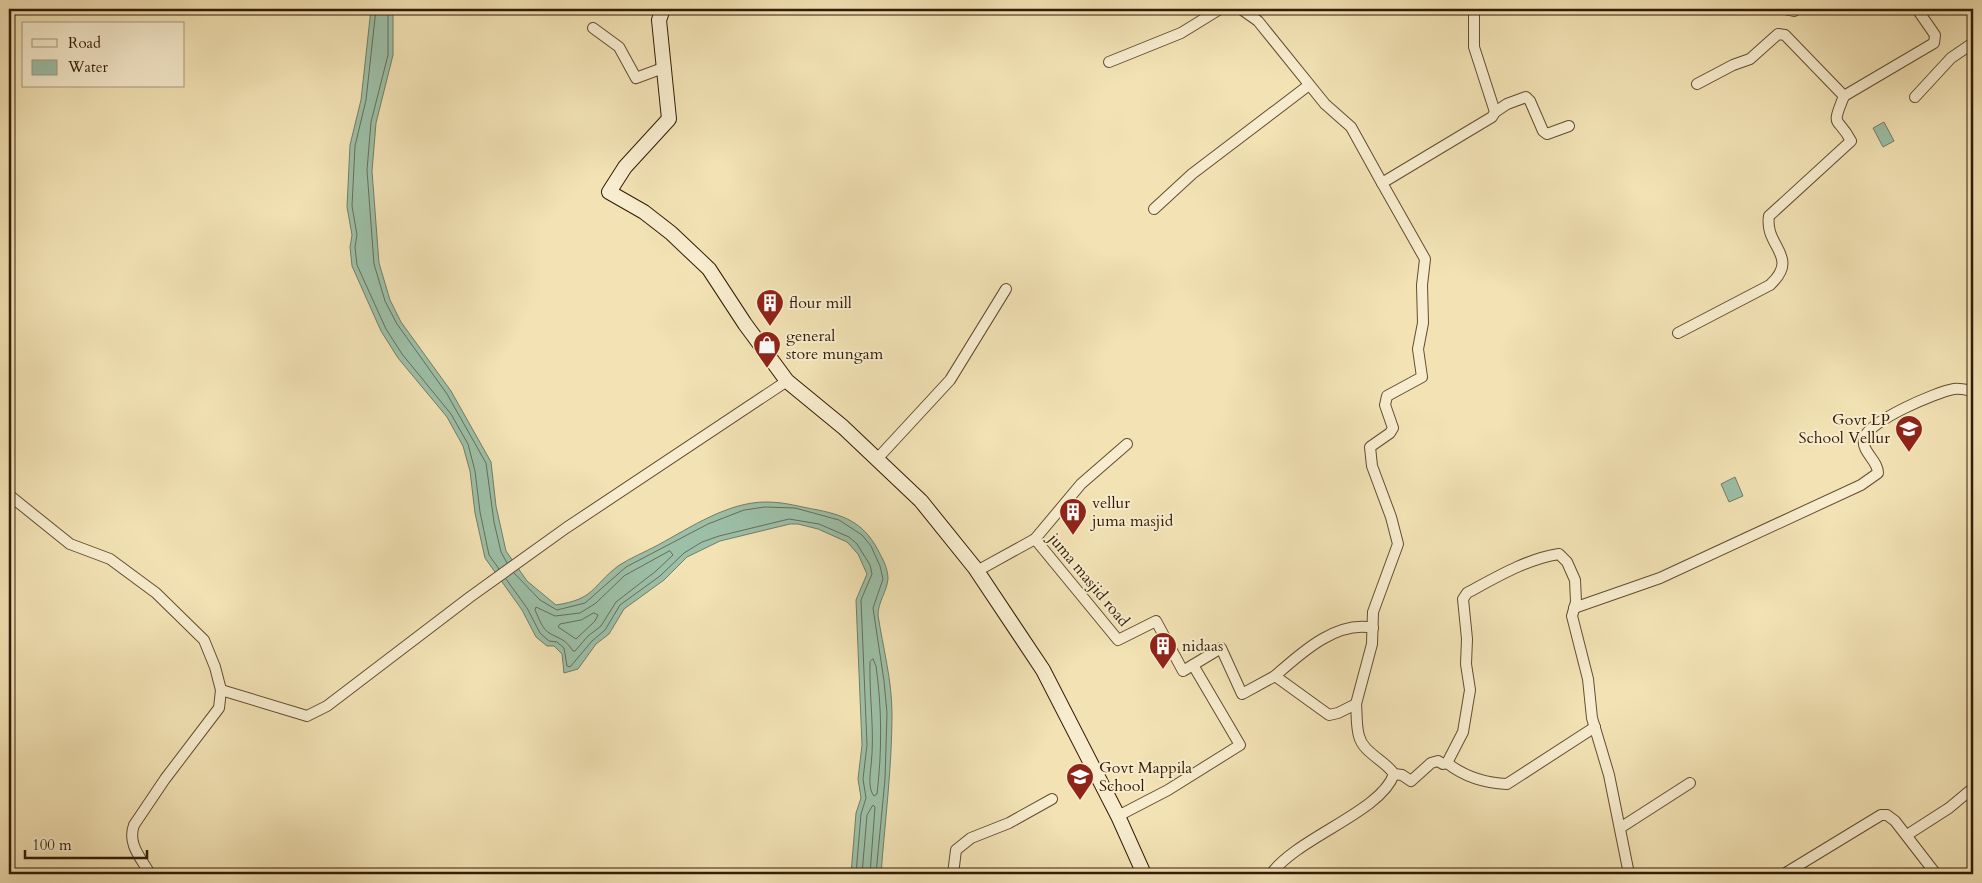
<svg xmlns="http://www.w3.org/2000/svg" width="1982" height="883" font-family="Cardo,serif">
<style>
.water{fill:#9cbfa7;stroke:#727d66}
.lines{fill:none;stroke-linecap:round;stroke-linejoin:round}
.shore{stroke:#686d56;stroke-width:1}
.minor-casing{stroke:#634d30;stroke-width:12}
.secondary-casing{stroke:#331b04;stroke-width:16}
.minor{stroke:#f7ecce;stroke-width:10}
.secondary{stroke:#f7ecce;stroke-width:14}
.labels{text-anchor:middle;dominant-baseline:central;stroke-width:4;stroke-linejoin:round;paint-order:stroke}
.poi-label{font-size:16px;fill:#331b04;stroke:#f7ecce;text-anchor:start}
.street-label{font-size:16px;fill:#331b04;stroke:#f7ecce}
</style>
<rect width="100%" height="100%" fill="#f2e2b4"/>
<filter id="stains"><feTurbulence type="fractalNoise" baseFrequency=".004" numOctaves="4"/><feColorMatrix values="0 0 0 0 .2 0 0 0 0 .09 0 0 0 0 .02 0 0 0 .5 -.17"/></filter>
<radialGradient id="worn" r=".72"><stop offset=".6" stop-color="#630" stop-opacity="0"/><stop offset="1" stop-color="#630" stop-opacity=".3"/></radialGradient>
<g class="water">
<path d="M371,9h22v46l-17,68 -4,48 7,92 11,37 11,22 50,69 40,71 5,44 10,45 21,30 29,24c39,-6 35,-18 62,-39 12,-8 27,-14 40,-21 33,-18 70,-43 108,-43 20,0 34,5 52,8 30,6 48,15 62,44 4,7 8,16 8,25 -1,12 -10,23 -10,36 5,33 14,65 14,99 0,53 -7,107 -11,160h-30l5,-61 5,-15 -3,-19 4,-34 -6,-145 11,-26 -9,-20 -11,-12 -29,-13 -20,-5h-8l-70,17 -33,16 -23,23 -40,29 -15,25 -13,10 -18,25 -14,4 -2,-19 -8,-8h-7l-11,-9 -14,-27 -37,-52 -10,-45 -5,-42 -7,-25 -16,-29 -49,-59 -17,-27 -29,-65 -2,-19 2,-12 -5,-28 3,-62 11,-45z"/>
<path d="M1884,122l10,19 -11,6 -10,-19z"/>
<path d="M1735,477l8,19 -14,6 -8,-18z"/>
</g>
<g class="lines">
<g class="shore">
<path d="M376,9l-10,91 -11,46 -3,60 5,29 -2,12 2,18 29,64 16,25 49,60 17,30 7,27 5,41 9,43 10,14"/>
<path d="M388,9v46l-17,67 -4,48 7,94 11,37 12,23 50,70 39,69 8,59 7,30 6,11"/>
<path d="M670,551l3,4 -17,16 -40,31 -15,24 -13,10 -13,15h-2c-8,-12 -11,-11 -22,-17 -9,-4 -12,-16 -16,-24l1,-3 19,9 25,-3 16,-10 28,-27z"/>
<path d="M514,573l26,27 17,10 28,-7 41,-36 82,-43 36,-14 21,-3 30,1 44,12 23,15 9,11 9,20 3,13 -10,29 11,73 3,32 -2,66 -9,95"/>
<path d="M506,579l21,29 13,25 9,8 8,1 7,6 3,18 3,1 22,-26 13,-11 15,-25 40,-29 24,-23 18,-11 17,-6 70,-17 30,5 30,13 8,7 13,21 2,9 -11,26 6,145 -4,34 3,19 -5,16 -5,60"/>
<path d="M594,613l4,2 -3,6 -19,18 -18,-12 2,-3 21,-4z"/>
<path d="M873,659l3,7c6,42 6,86 1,128l-3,2c-6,-7 -4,-21 -3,-30 4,-35 -2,-69 -1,-104z"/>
<path d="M862,874l5,-59 6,-10 2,2 -5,67"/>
</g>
<defs>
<g id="minor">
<path d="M1241,9l17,12 67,83 26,23 31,56 110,-66 3,-5 -21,-65v-38"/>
<path d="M1785,9l9,2 3,-2"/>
<path d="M593,28l26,19 17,31 27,-10"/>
<path d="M1109,62l72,-29 39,-24"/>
<path d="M1697,84l36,-19 17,-6 28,-25 7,1 59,61 90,-53 1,-8 -18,-26"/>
<path d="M1915,97l36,-39 22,-15"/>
<path d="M1495,112l12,-8 19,-7 4,4 13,30 4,3 22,-8"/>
<path d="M1154,209l38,-35 117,-89"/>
<path d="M1678,333l92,-48c31,-29 -6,-38 -1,-69l82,-75c-13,-26 -21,-11 -7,-45"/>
<path d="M877,459l73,-79 56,-91"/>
<path d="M9,495l61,49 40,15 46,34 48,47 11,27 6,23 -2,18 -54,71 -31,46c-7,19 7,33 16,49"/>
<path d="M1035,539l46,-55 46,-40"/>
<path d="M977,571l58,-32 83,101 38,-19 27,50 38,-23 21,46 33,-18 54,39 9,-2 18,-9c1,10 0,22 3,32 4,17 26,24 35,38 -13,38 -96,63 -123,100"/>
<path d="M1574,608l86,-30 201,-93 17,-12c0,-13 -17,-21 -14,-35 5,-17 72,-46 90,-49 6,-1 13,1 19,2"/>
<path d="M1275,676c25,-22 61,-56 98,-48"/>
<path d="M221,690l86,26 20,-10 143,-109 96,-69 221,-147"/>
<path d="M1356,704l16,-60 1,-32 25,-68 -7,-27 -19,-51 -2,-19 20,-14 3,-5 -8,-23 2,-9 35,-19 -4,-28 5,-26 -1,-38 3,-26 -43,-76"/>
<path d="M1447,763c18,14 37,20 60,21l88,-57"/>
<path d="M1394,774l8,1 9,6 20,-18 7,-2 5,3 4,-1 16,-31 7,-42 -4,-26 1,-25 -4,-40 4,-6c28,-15 59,-34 92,-39l8,8 8,18 1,22 -4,14 16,63 4,39 17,57 20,99"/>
<path d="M1118,816l50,-26 72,-45 -47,-80"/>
<path d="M1620,828l70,-45"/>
<path d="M1907,835l42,-27 24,-20"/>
<path d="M953,874l3,-24 15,-12 38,-15 43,-24"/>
<path d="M1784,874l97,-59h6l8,6 41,53"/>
</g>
<path id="secondary" d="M663,9l-4,11 10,99 -44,48 -16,25 35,20 27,21 38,36 36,55 42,57 56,46 78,74 54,67 68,102 75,146 26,58"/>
</defs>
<use href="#minor" class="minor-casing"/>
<use href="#secondary" class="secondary-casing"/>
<use href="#minor" class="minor"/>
<use href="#secondary" class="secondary"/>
</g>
<defs>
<symbol id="building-pin" viewBox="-11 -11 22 30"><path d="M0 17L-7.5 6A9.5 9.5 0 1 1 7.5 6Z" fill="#8f2418" stroke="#f7ecce"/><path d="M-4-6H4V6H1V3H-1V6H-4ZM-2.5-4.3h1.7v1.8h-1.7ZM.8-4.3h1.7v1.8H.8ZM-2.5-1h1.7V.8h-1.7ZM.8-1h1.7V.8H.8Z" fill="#fff"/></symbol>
<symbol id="shop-pin" viewBox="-11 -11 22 30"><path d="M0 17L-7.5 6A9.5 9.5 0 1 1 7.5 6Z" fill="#8f2418" stroke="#f7ecce"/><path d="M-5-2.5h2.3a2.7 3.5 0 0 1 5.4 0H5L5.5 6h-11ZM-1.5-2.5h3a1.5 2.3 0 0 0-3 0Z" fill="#fff"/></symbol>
<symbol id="school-pin" viewBox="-11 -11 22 30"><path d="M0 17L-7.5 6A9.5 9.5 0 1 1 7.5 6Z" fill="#8f2418" stroke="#f7ecce"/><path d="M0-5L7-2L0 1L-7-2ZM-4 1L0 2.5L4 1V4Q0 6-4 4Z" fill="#fff"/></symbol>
</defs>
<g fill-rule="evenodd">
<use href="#building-pin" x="754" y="287" width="32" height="43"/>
<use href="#shop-pin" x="751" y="329" width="32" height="43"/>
<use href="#school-pin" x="1893" y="413" width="32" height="43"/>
<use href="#building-pin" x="1057" y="496" width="32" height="43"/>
<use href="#building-pin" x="1147" y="630" width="32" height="43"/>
<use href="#school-pin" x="1064" y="761" width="32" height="43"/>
</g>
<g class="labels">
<g class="poi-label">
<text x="789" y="303">flour mill</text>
<text x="786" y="336">general<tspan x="786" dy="18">store mungam</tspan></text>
<text x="1890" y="420" text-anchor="end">Govt LP<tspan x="1890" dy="18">School Vellur</tspan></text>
<text x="1092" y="503">vellur<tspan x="1092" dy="18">juma masjid</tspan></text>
<text x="1182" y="646">nidaas</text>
<text x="1099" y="768">Govt Mappila<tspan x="1099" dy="18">School</tspan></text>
</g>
<g class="street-label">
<text transform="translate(1089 580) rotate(50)">juma masjid road</text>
</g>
</g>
<rect width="1982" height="883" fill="none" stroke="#f2e2b4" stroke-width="30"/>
<rect x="10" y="10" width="1962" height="863" fill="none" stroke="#331b04" stroke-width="2.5"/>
<rect x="15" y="15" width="1952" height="853" fill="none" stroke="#331b04"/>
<rect x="22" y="22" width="162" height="65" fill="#f7ecce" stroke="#a9987d"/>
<rect x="32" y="39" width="25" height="8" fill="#f7ecce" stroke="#a9987d"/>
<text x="68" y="48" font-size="15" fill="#331b04">Road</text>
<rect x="32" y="60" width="25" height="15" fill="#9cbfa7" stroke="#a9987d"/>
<text x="68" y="72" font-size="15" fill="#331b04">Water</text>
<path d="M25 850v8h122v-8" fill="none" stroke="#331b04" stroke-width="2.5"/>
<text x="32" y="850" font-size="15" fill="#331b04" stroke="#f7ecce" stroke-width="4" paint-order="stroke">100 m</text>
<rect width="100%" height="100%" filter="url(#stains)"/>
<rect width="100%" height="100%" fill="url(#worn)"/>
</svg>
